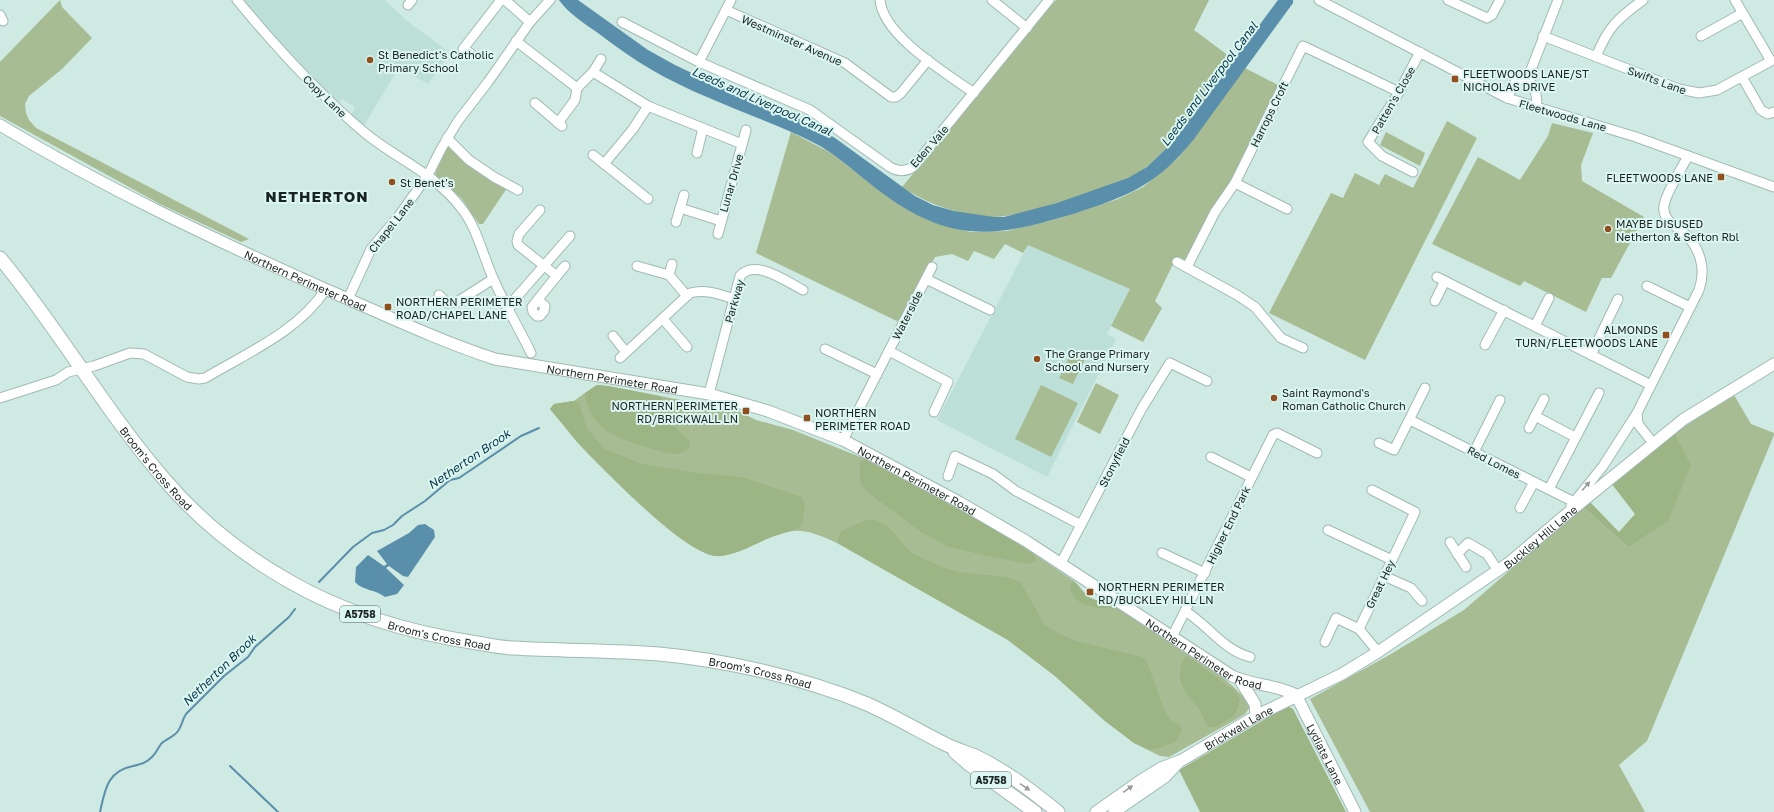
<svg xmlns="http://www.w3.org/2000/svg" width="1774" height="812" font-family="'Golos Text',sans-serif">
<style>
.built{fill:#bcdfd7}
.green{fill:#a7bc92}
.forest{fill:#9db485}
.water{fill:#5a8fab}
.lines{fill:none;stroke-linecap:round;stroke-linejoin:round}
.stream{stroke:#5a8fab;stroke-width:2}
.minor-casing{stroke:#a1bab5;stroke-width:11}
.major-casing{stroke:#a1bab5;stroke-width:13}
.highway-casing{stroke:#a1bab5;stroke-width:15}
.minor{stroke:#fff;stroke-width:9}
.major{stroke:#fff;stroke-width:11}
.highway{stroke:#fff;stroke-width:13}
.oneway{fill:#989c9c}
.poi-dot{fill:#914e1f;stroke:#dcf6f1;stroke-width:1.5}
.labels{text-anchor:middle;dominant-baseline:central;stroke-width:4;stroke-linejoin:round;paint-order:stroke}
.shield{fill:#dcf6f1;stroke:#546360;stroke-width:1}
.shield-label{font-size:10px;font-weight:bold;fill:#1a2422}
.street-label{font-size:11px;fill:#1a2422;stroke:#dcf6f1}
.poi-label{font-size:11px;fill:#1a2422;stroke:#dcf6f1;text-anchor:start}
.water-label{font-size:12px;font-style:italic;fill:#07374b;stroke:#dcf6f1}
.district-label{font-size:15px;font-weight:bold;letter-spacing:1px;fill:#1a2422;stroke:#dcf6f1}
</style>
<rect width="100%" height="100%" fill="#cfe9e3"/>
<g class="built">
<path d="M241,0h144l21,20 44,33 -22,31 -29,-17 -36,60 -10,-10 -1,-3 3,-7 -13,-8 -4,4 -27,-25z"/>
<path d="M1028,245l102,44 -23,45 9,5 -69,138 -110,-57z"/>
</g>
<g class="green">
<path d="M60,0l2,7 30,31 -30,31 -33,27 -4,8 1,9 3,7 7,8 213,111 -8,3 -81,-38 -160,-88v-54z"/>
<path d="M1056,0h153l-15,30 39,29c-26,37 -51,77 -85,107 -18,15 -43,21 -64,28 -25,9 -52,18 -79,22 -31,5 -77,-11 -103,-29z"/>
<path d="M1245,68l35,18 -47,96 -46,77 -12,1 -20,41 7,7 -19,34 -32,-16 19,-37 -102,-44 -5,8 -18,-9 -11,15 -20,-8 -6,10 -16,-7 -17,3 -34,66 -145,-70 35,-121 40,21 60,46 40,21 15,6 25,6 36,-1 46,-11 65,-21 25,-12 36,-30z"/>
<path d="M1447,121l30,17 -112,222 -96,-47 62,-120 12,5 12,-25 24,12 6,-11 28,14z"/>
<path d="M1552,123l41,10 -12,32 1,16 62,36 -33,61h-9l-16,34 -62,-31 -4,5 -88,-42 46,-87 42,23 28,-44z"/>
<path d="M1386,132l39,21 -5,13 -40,-21z"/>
<path d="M449,144l60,41 -26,39h-4l-18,-26 -24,-21 -2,-4z"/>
<path d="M1072,351l14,6 -13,27 -14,-6z"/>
<path d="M1096,383l23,12 -19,39 -23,-12z"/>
<path d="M597,385l11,1 130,25 18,9 37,10 72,29 49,22 98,58 62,42c14,14 10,18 33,21 28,18 134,78 143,105l-5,7 -10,6 -66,37 -9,-1 -26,-13 -29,-22 -50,-45 -47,-36 -169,-96c-45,-22 -50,-14 -94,4 -8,4 -20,9 -29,8 -39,-3 -139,-115 -166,-147l4,-5 20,-3 11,-8z"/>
<path d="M1041,385l37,18 -27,54 -36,-18z"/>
<path d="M1734,395l17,29 23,9v2l-127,306 -28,24 26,47h-275l-60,-113 81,-45 73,-44 119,-103 45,40 46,-114z"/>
</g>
<g class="forest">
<path d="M597,385l11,1 52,10c6,7 4,14 8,21 5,9 13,17 21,22l1,7c-4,5 -9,8 -16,8 -12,-1 -53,-14 -64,-21 -13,-8 -24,-25 -25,-40z"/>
<path d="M574,401l5,2 8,26 18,20 37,15 55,9 45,4 59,20 4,7 -3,21c-6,6 -24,9 -33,13 -16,7 -34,18 -52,18 -29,0 -118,-90 -140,-114 -9,-11 -18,-22 -27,-33l4,-5z"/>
<path d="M1674,433l17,32 -23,56 -40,26 -45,-40 7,-5 29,30 16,-18 -24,-31z"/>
<path d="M865,459l49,22 98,58 22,16 2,5 -8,4 -45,-9 -37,-9 -25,-14 -54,-40 -7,-10v-20z"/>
<path d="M871,519c24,6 24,20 40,33 6,4 15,8 22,11 8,4 18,7 26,9 21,4 42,1 61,10l25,43 13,8 18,8 66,16 5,5 17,47 7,12 10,5 1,6 -7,10 -16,6 -10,2 -15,-7 -29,-22 -50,-45 -47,-36 -169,-96 -1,-5 2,-6 11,-7z"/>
<path d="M1074,581c14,14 10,18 33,21l2,4 -3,3c-16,-2 -35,-5 -36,-24z"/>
<path d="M1186,656l7,4 42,31 5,9 -5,15 -19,12h-8c-4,-5 -4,-8 -6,-13 -2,-5 -7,-9 -10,-13 -11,-13 -18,-29 -6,-45z"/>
<path d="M1287,706l6,3 53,103h-146l-21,-42z"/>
</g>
<g class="water">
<path d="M559,0h19l70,50 27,15 38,18 86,36 19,9 17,10 80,58 18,9 21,6 40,6h10l53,-14 71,-25 19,-11 26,-25 105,-142h15v3l-99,136c-36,45 -65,57 -118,74 -72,22 -118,32 -184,-13 -22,-15 -40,-32 -61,-47 -13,-9 -28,-16 -42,-22 -46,-20 -94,-36 -137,-61 -19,-11 -37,-24 -54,-37 -13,-9 -30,-20 -39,-33z"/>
<path d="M425,524l9,6 1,7 -27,40 -5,-1 -14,-10 -3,2 18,17 -7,9 -12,3c-10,-8 -22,-6 -30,-15l1,-15 12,-12 16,11 3,-2 -10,-13 32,-18 9,-8z"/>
</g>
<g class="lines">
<g class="stream">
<path d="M319,582l34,-35 19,-14 12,-3 9,-5 9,-9 23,-15 25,-21 9,-2 62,-42 18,-8"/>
<path d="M230,766l48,46"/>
<path d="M100,812c5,-22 7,-41 33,-46 8,-2 13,-3 19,-9 4,-4 6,-9 9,-13 5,-5 13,-7 17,-13 4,-5 4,-11 8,-17l38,-38 24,-19 7,-10 34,-30 6,-8"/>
</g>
<defs>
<g id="minor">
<path d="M237,0c39,47 80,93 128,133 33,27 70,40 97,76 15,19 21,47 31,69 11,26 26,50 38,75"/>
<path d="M505,0l25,22"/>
<path d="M880,0c3,36 66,73 94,93"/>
<path d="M992,0l35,28"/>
<path d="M1319,0l188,98 129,39 138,50"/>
<path d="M1448,0l39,18 5,-3 8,-15"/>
<path d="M408,5l4,-5"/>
<path d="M726,10l119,53 46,34h5l5,-4 27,-33"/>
<path d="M0,15l3,6"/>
<path d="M622,22l77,40 111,48 80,57c8,5 15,5 23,0l136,-167"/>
<path d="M1543,36l136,53 20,4 18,-3 54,-29 -36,-61"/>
<path d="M1701,36l40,-22"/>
<path d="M516,41l61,47"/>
<path d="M470,53l-7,-4 38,-49"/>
<path d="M1596,57c12,-30 21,-38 47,-57"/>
<path d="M699,62l32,-62"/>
<path d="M593,72l55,34 94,38"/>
<path d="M1742,77l19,33 7,4 6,-2"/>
<path d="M1527,80l31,-80"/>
<path d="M1507,98l9,-17c17,-9 23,16 20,27"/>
<path d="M535,103l27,23"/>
<path d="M558,123l17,-23 2,-12 16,-16 8,-13"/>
<path d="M447,138l22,22 25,17 24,13"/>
<path d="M697,153l6,-25"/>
<path d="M593,155l55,44"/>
<path d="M604,164l29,-35 15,-23"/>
<path d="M1413,172l-31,-16 -14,-14 31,-50 21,-40"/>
<path d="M1235,183l52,26"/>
<path d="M680,208l41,13"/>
<path d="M540,210l-21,24 -2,7 1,4 39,31"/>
<path d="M676,222l8,-27"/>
<path d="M718,234l28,-104"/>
<path d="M1177,262l60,33 18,12 26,31 22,10"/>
<path d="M637,266l32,9 18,21"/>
<path d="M1187,267l28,-55 20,-29 68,-137 96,46"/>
<path d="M669,275l3,-11"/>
<path d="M1437,277l214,108"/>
<path d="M926,279l64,31"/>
<path d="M1647,286l43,21"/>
<path d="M439,295l8,8 10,-1 36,-23"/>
<path d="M348,299l23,-50 27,-32 30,-42 13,-26 17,-28 30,-39 42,-60 20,-22"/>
<path d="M538,300l7,6 -1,5 -4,5h-3l-4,-4 -1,-5c11,-14 22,-28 33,-41"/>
<path d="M1435,301l10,-20"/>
<path d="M509,309l5,-9 56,-64"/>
<path d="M663,319l24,28"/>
<path d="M1535,326l14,-28"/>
<path d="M613,336l13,16"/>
<path d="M1485,345l19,-35"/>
<path d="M825,349l52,25"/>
<path d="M889,351l59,31 -14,30"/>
<path d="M1591,355l27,-56"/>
<path d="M620,358l70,-65c16,-4 29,1 44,6"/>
<path d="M709,394l31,-118c15,-18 47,6 63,14"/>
<path d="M0,398l56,-18 12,-8 26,-6 36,-13 14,1 43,23 12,2 6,-1c42,-25 94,-47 121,-89"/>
<path d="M1535,416l40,21"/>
<path d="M1410,420l168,84"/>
<path d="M1529,428l15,-29"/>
<path d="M843,440l89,-173"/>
<path d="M1379,443l15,7 31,-62"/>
<path d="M1653,443l-15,-19 -1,-11 62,-123c7,-20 2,-41 -14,-56 -9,-8 -23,-14 -21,-28 1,-12 18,-38 24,-50"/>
<path d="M1474,452l26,-52"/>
<path d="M1211,457l40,20"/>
<path d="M948,476l7,-20 38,18 23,17 65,34"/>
<path d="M1549,489l50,-96"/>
<path d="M1372,490l43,22 -56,117 19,23"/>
<path d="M1571,506l32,-40 34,-53"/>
<path d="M1520,508l14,-26"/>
<path d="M1328,530l64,30"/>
<path d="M1450,542l16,25"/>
<path d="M1162,553l43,20"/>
<path d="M1457,554l11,-11 19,11 11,17"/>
<path d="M1061,563l81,-155 28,-45 37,18"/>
<path d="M1384,576l27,12 11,13"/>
<path d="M1185,611c23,14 38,39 65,46"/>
<path d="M1172,637l101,-202 4,-2 40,20"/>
<path d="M1325,642l11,-24 23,11"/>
</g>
<g id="major">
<path id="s1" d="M0,125c105,63 215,115 327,165 56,24 110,50 168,69l214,35 59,17 75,29 116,62 67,39 206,135c21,10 44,8 64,19"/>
<path d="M1240,680l15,24 1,12"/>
<path id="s2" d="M1296,695l59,117"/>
<path id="s3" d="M1096,812l44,-31 21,-13 21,-8 74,-44 86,-42 36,-22 132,-90 53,-45 121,-98 90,-55"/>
<path d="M1114,812l51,-35 13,-14"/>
</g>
<g id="highway">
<path id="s4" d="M0,258c59,71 105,153 165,222 34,40 77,74 122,100 58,34 124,53 190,63 12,2 25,5 37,5 48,3 97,2 145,6 66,6 146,24 208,50 27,12 52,27 78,40 10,5 20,8 30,12 30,14 57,35 83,56"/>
<path d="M955,752l15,13 65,47"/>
</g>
</defs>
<use href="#minor" class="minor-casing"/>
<use href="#major" class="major-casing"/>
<use href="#highway" class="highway-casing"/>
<use href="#minor" class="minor"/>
<use href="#major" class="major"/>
<use href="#highway" class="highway"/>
</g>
<defs><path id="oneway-solid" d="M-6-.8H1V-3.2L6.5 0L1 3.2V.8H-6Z"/></defs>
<g class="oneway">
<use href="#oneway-solid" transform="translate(1586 486) rotate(-50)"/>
<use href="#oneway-solid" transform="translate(1025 787) rotate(34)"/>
<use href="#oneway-solid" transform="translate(1128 789) rotate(-35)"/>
</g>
<g class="poi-dot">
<circle cx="370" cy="60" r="4"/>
<rect x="1451" y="75" width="8" height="8" rx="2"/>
<rect x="1717" y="173" width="8" height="8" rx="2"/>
<circle cx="392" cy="182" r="4"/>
<circle cx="1608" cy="229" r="4"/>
<rect x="384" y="303" width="8" height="8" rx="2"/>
<rect x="1662" y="331" width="8" height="8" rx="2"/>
<circle cx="1037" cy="359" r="4"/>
<circle cx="1274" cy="398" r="4"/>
<rect x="742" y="407" width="8" height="8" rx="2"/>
<rect x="803" y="414" width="8" height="8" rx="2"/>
<rect x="1086" y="588" width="8" height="8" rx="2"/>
</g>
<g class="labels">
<g class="shield">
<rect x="340" y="606" width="40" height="16" rx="3"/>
<rect x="971" y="772" width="40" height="16" rx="3"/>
</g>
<g class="shield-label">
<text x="360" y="614">A5758</text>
<text x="991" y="780">A5758</text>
</g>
<g class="street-label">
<text transform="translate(792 40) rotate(24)">Westminster Avenue</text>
<text transform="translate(1657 80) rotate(20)">Swifts Lane</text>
<text transform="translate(325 96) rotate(44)">Copy Lane</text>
<text transform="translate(1393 100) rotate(-60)">Patten's Close</text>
<text transform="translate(1269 114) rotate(-64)">Harrops Croft</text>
<text transform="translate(1563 115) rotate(16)">Fleetwoods Lane</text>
<text transform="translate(929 146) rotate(-49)">Eden Vale</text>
<text transform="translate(731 183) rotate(-74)">Lunar Drive</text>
<text transform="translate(391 225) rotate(-52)">Chapel Lane</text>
<text stroke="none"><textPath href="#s1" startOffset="343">Northern Perimeter Road</textPath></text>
<text transform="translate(734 301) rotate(-74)">Parkway</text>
<text transform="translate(907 315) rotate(-63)">Waterside</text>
<text stroke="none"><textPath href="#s1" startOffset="667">Northern Perimeter Road</textPath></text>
<text transform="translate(1114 462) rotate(-63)">Stonyfield</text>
<text transform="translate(1494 462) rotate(27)">Red Lomes</text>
<text stroke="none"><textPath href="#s4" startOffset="262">Broom's Cross Road</textPath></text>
<text stroke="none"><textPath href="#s1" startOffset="991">Northern Perimeter Road</textPath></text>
<text transform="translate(1228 525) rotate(-64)">Higher End Park</text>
<text stroke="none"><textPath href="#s3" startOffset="524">Buckley Hill Lane</textPath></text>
<text transform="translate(1380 584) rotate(-64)">Great Hey</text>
<text stroke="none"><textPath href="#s4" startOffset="598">Broom's Cross Road</textPath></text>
<text stroke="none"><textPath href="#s1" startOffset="1327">Northern Perimeter Road</textPath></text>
<text stroke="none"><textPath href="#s4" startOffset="922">Broom's Cross Road</textPath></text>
<text stroke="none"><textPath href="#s3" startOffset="166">Brickwall Lane</textPath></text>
<text stroke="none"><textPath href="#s2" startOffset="66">Lydiate Lane</textPath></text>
</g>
<g class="poi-label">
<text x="378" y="54">St Benedict's Catholic<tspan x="378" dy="13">Primary School</tspan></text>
<text x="1463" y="73">FLEETWOODS LANE/ST<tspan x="1463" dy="13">NICHOLAS DRIVE</tspan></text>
<text x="1713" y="177" text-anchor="end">FLEETWOODS LANE</text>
<text x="400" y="182">St Benet's</text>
<text x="1616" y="223">MAYBE DISUSED<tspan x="1616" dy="13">Netherton &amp; Sefton Rbl</tspan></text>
<text x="396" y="301">NORTHERN PERIMETER<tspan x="396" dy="13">ROAD/CHAPEL LANE</tspan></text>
<text x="1658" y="329" text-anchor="end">ALMONDS<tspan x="1658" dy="13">TURN/FLEETWOODS LANE</tspan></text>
<text x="1045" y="353">The Grange Primary<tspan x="1045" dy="13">School and Nursery</tspan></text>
<text x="1282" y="392">Saint Raymond's<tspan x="1282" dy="13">Roman Catholic Church</tspan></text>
<text x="738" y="405" text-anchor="end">NORTHERN PERIMETER<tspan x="738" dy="13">RD/BRICKWALL LN</tspan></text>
<text x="815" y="412">NORTHERN<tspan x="815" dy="13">PERIMETER ROAD</tspan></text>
<text x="1098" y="586">NORTHERN PERIMETER<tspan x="1098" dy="13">RD/BUCKLEY HILL LN</tspan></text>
</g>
<g class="water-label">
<text transform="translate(1209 84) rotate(-53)">Leeds and Liverpool Canal</text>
<text transform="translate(762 101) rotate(24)">Leeds and Liverpool Canal</text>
<text transform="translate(469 459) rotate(-34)">Netherton Brook</text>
<text transform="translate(219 670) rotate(-44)">Netherton Brook</text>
</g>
<g class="district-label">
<text x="317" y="196">NETHERTON</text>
</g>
</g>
</svg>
